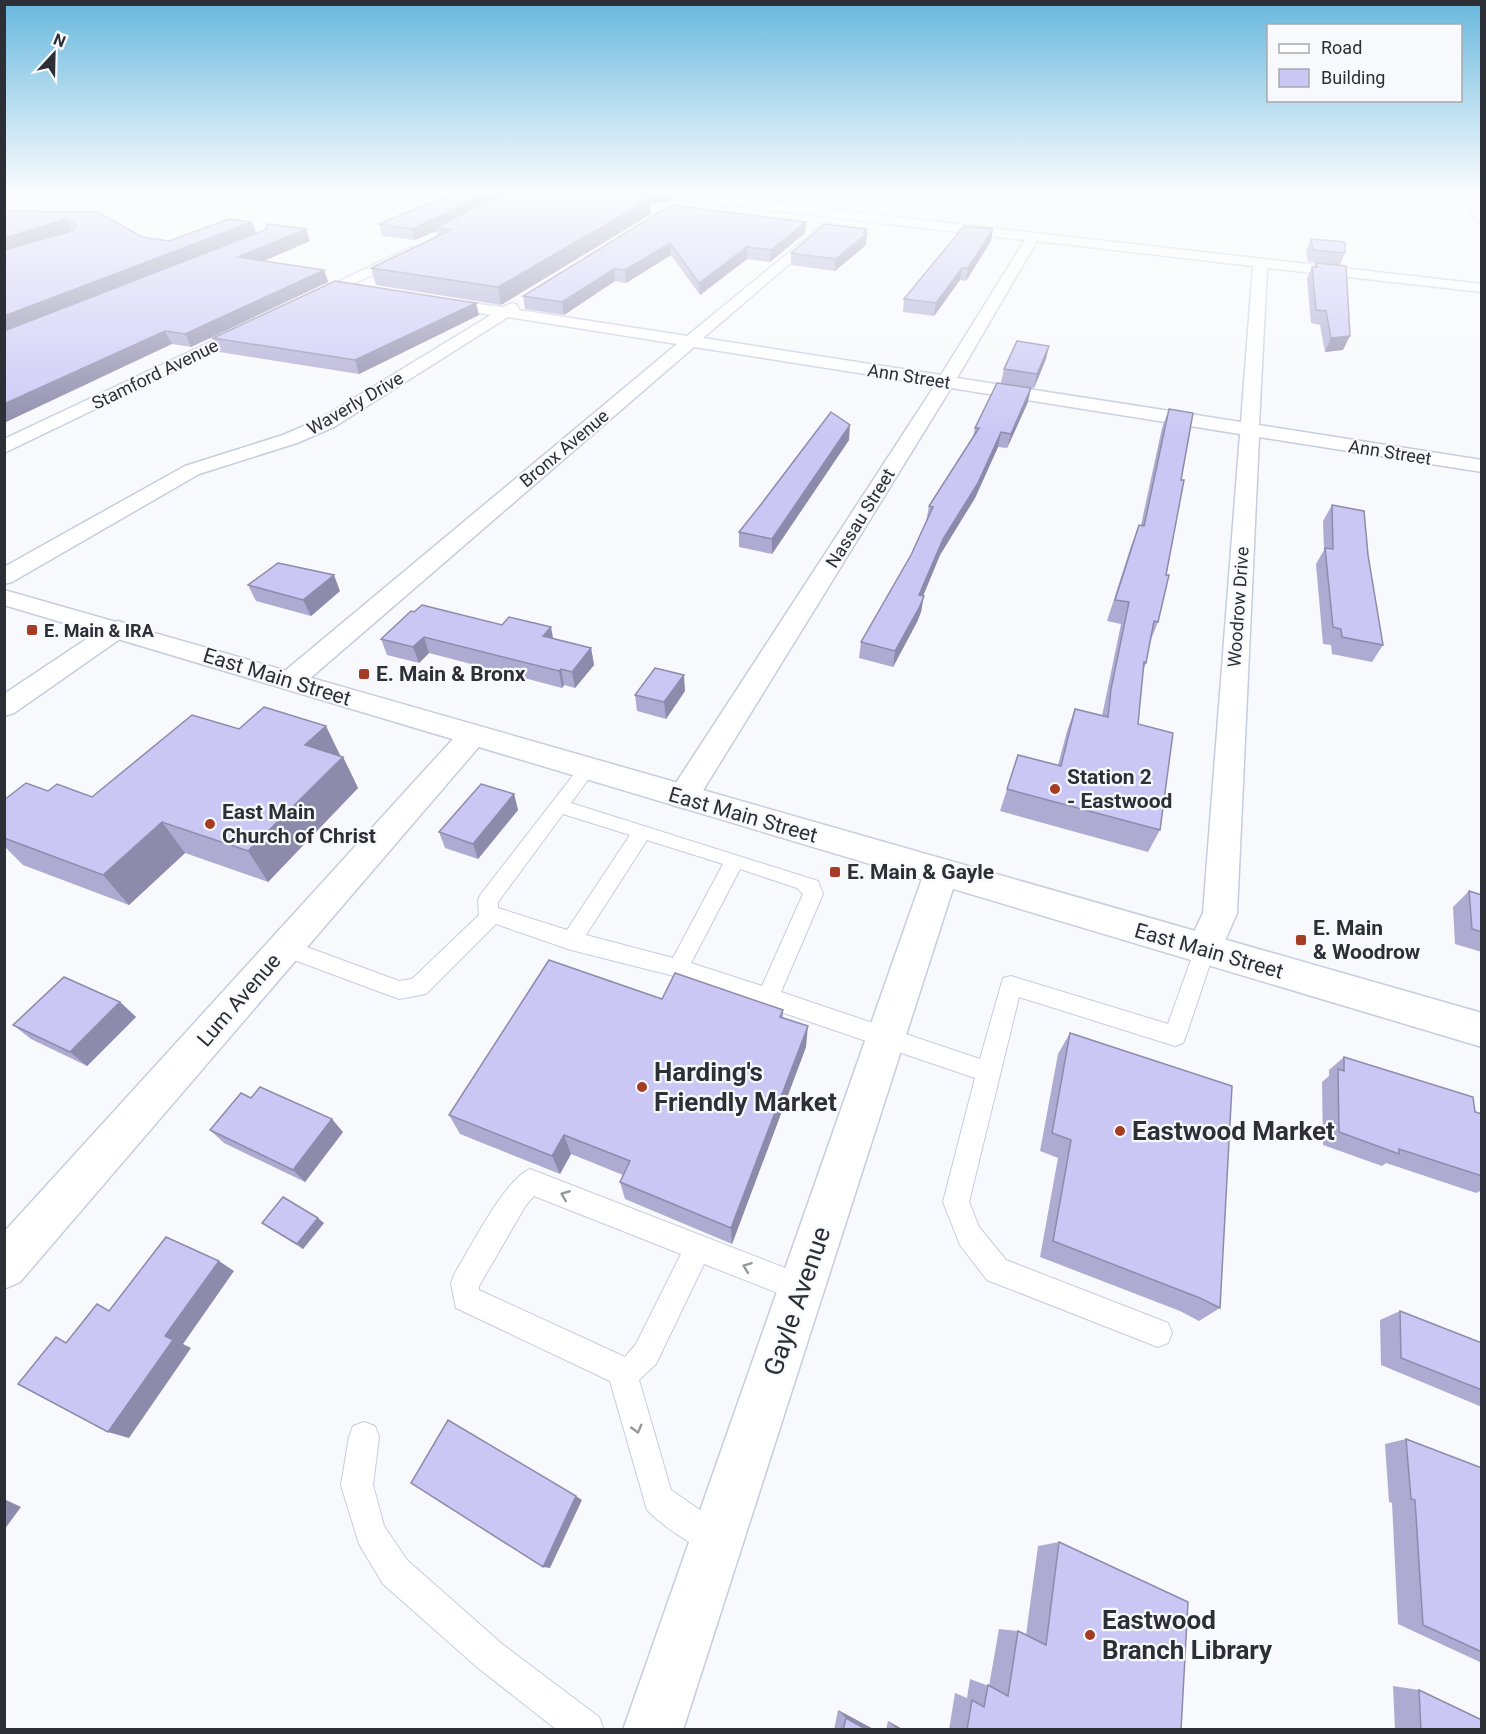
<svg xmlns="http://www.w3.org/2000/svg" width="1486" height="1734" font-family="Roboto,sans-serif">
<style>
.green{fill:#f0dff9}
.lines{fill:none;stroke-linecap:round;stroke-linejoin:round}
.lane-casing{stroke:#c4cedf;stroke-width:2}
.street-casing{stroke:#c4cedf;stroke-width:3}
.secondary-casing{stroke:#c4cedf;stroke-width:3}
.lane{fill:#fff;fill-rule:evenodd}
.street{fill:#fff;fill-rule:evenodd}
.secondary{fill:#fff;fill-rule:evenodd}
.wall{fill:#aeabd3}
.shaded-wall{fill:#8d8bac}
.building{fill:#cac7f5;stroke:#8d8bac;stroke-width:1.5}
.oneway{stroke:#96989a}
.poi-dot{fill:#a53c23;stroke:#f7f9fc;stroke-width:2}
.labels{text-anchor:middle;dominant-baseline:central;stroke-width:4.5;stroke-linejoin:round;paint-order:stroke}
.far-street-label{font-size:18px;fill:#2c3036;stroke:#f7f9fc}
.far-poi-label{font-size:18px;font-weight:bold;fill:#2c3036;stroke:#f7f9fc;text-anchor:start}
.poi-label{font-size:21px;font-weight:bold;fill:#2c3036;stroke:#f7f9fc;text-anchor:start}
.street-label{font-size:21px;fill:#2c3036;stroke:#f7f9fc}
.near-poi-label{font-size:26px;font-weight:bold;fill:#2c3036;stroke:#f7f9fc;text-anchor:start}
.near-street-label{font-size:26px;fill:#2c3036;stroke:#f7f9fc}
</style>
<rect width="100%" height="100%" fill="#f7f9fc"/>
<path class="green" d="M956,192l4,4 -5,2 7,2c-15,6 -41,3 -54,-7z"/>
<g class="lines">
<defs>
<g id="lane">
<path d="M587,763l9,6 -25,34 247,78 5,13 -42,98 199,67 23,-81 8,-2 157,48 29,-81 7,-3 7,3 4,6 -29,87 -3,7 -8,3 -156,-49 -50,205 10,25 27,33 162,63 4,10 -4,10 -10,4 -171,-67 -27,-35 -17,-43 32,-124 -297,-101 -107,-27 -75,-26 -70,70 -27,5 -121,-45 -4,-6 4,-6 7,-3 114,42 13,-2 67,-64 -1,-15 3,-6 100,-129zM563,814l67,21 -63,95 -69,-22v-6zM647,840l76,24 -50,94 -87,-23zM740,869l57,19 6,6 -41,92 -71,-23z"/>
<path d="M530,1169l281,109 4,10 -4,10 -10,4 -97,-38 -48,100 -17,16 32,110 55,38 5,11 -5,11 -11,5c-24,-10 -50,-27 -68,-45l-37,-129 -154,-73 -5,-25 4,-10c16,-26 49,-93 75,-104zM534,1196l147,58 -45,90 -11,13 -146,-67v-4l47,-81z"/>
<path d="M364,1422l11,4 4,11 -6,48 11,41 23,34 95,84 97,73 5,13h-47l-79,-62 -95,-84 -24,-40 -18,-59 8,-48 4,-11z"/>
</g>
<g id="street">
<path d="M638,192h40l804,92v8l-215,-24 -8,157 223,35v12l-223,-35 -22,476 -20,46 -13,5 -13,-5 -5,-10 17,-36 37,-479 -289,-46 -257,417 -11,3 -11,-3 -4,-8 4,-8 263,-404 -241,-38 -394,340 -10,3 -10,-3 -4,-6 4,-6 397,-331 -169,-27 -174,110 -37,16 -98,31 -187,108 -8,2v-17l181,-101 98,-31 37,-16 171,-104 -62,-11 -3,-3 3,-3 74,9 9,-4 5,2 2,5 168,26 139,-114 4,1v6l-127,109 238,37 84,-135 -382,-45zM1037,241l216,25 -12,156 -284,-44z"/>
<path d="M1462,192h12l8,15v18l-6,-4z"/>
<path d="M411,247l7,4 -2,3 -105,50 -5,2 -8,-5z"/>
<path d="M257,320l6,2 2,3 -2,3 -259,125v-14z"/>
<path d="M118,621l9,3 4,5 -4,5 -113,79 -10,3v-22l105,-70z"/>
<path d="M473,725l10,3 4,7 -4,7 -463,540 -16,7v-57l459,-504z"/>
<path d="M941,860l12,4 5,9 -275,857h-60l301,-857 5,-9z"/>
</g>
<path id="secondary" d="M4,590l1478,423v34l-1478,-442z"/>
</defs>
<use href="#lane" class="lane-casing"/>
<use href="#street" class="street-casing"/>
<use href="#secondary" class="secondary-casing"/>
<use href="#lane" class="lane"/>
<use href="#street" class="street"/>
<use href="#secondary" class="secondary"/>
</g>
<g class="wall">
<path d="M456,192h215l1,9 -22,3 1,10 -150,91 -125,-20 -5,-17 66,-32 -1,-5 -21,9 -33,-4 -3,-12z"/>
<path d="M702,192h49l-25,3z"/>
<path d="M671,205l135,17 -1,11 -35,29 -23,-3 -47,36 -29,-40 -45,28 -11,-2 -51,34 -39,-6 -2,-13z"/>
<path d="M4,211l94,1 44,25 27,4 83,-19 4,11 -56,23 110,-15 -47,20 61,9 4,12 -137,65 -19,-3z"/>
<path d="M867,229l-1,16 -31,26 -44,-6v-12z"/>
<path d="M993,229l-2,12 -25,40 -6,-1 -26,36 -31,-4 1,-13z"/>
<path d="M1311,239l34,14 -5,12 -32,-3 -2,-12z"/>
<path d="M1316,263l27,87 -18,2 -5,-27 -9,-2 -4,-44 5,-12h2z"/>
<path d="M479,315l-120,59 -140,-22 -6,-14z"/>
<path d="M1049,346l-3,13 -12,29 -33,-5 3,-14z"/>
<path d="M1028,402l-21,46 -9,-1 -23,51 -35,57 -17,40 -2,17 -4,10 -24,45 -34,-9 2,-16 50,-87 15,-33 3,-16 44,-69 2,-9z"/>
<path d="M1169,409l-3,166 -8,47 -8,20 -4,21 -3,8 -5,53 22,106 -12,22 -148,-41 18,-56 40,10 9,-34 8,-22 27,7 19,-92 -14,-3 24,-75 8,-21h2l21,-97z"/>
<path d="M849,440l-77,114 -33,-7v-15z"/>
<path d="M1332,505l36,50 15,90 -11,17 -40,-8 -1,-9 -8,-1 -7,-80 8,-14 -1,-29z"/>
<path d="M248,585l92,6 -29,25 -55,-15z"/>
<path d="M411,611l142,28 38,9 3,17 -19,23 -11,-3 -2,3 -133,-35 -10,10 -32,-8 -6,-16z"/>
<path d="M685,691l-19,28 -29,-8 -2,-16z"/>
<path d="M239,729l104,28 15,31 -90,94 -83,-29 -56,52 -106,-40 -19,-19v-46l44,-9 44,6z"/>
<path d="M514,794l4,16 -40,49 -33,-11 -6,-16z"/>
<path d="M1469,891l13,4v57l-27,-8 -2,-37z"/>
<path d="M662,999l121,11v7l23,30 -74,197 -107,-45 -5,-17 3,-7 -52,-21 -11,20 -100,-40 -11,-19z"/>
<path d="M120,1002l16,15 -49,49 -56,-27 -18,-14z"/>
<path d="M1070,1033l150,275 -21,13 -19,-10 -140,-54 18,-99 -18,-7 18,-97z"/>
<path d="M1344,1057l138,57v76l-6,3 -90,-30 -4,3 -59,-21 -1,-63 7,-6v-6z"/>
<path d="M251,1098l92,34 -38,50 -81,-39 -14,-13z"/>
<path d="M262,1223h62l-21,26 -34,-21z"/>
<path d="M1400,1311l82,32v64l-101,-42 -1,-45z"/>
<path d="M1406,1439l76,29v195l-84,-39 -6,-121 -3,-1 -4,-58z"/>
<path d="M1059,1542l122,188h-232l6,-37 12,5 3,-19 19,7 10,-57 19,2 8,4 12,-89z"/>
<path d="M1393,1686l26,4 63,40h-87z"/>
<path d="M838,1710l37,20h-41z"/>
<path d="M888,1721l16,9h-18z"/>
</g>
<g class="shaded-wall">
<path d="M4,192h10l-10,3z"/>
<path d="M492,192h25l-82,36 1,3 -21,9 -3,-11z"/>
<path d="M646,192h25l1,9 -22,3 1,10 -150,91 -3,-18z"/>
<path d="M726,192h25l-25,3z"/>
<path d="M66,219l5,12 -67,20v-13z"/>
<path d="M252,222l4,11 -252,99v-16z"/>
<path d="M806,222l-1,11 -35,29 1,-12z"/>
<path d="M306,229l4,12 -67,29 -5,-13z"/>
<path d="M867,229l-1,16 -31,26 1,-12z"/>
<path d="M993,229l-2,12 -25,40 2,-13z"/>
<path d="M670,243l1,12 -45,28 -1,-13z"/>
<path d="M747,247v12l-47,36 -1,-12z"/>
<path d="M962,268l-2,12 -26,36 2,-13z"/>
<path d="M614,269l1,12 -51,34 -2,-13z"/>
<path d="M324,270l4,12 -137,65 -6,-13z"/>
<path d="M476,303l3,12 -120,59 -4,-14z"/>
<path d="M165,331l7,13 -168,79v-19z"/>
<path d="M1350,336l-7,14 -18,2 6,-14z"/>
<path d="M1049,346l-3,13 -12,29 3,-14z"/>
<path d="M1031,388l-3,14 -21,46 4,-14z"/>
<path d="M850,425l-1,15 -77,114v-15z"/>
<path d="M1001,432l-3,15 -23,51 -35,57 -23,56 2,-16 24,-56z"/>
<path d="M334,575l6,16 -29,25 -8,-16z"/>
<path d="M924,596l-3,16 -4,10 -24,45 2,-16z"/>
<path d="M551,627l3,16 -11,-7z"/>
<path d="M424,637l5,16 -10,10 -6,-16z"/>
<path d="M591,648l3,17 -19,23 -3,-16z"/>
<path d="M561,669l3,16 -2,3 -3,-17z"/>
<path d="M684,675l1,16 -19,28 -2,-17z"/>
<path d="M326,726l15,31 -36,-12z"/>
<path d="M343,757l15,31 -90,94 -20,-31z"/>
<path d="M514,794l4,16 -40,49 -5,-15z"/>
<path d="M162,822l23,31 -56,52 -26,-30z"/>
<path d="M120,1002l16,15 -49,49 -17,-14z"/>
<path d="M808,1026l-2,21 -74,197 -1,-16z"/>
<path d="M332,1119l11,13 -38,50 -12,-12z"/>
<path d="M564,1135l7,19 -11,20 -8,-18z"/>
<path d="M318,1218l6,5 -21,26 -6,-5z"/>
<path d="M219,1261l15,10 -51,73 8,4 -62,90 -21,-6 57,-96z"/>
<path d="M576,1496l6,4 -32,68 -7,-1z"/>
<path d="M4,1499l17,8 -17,23z"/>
<path d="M838,1710l37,20h-8l-21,-12z"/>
<path d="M888,1721l16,9h-6z"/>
</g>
<g class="building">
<path d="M456,192h36l-80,37 -33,-5z"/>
<path d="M506,192h140l1,7h3l-152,88 -127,-19 80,-38 -16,-2z"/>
<path d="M671,205l135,17 -35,28 -24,-3 -48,36 -29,-40 -45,27 -11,-1 -52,33 -39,-6z"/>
<path d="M4,211l94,1 44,25 27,4 60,-22 23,3 -248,94v-66l68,-19 4,-6 -10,-6 -62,19z"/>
<path d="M268,224l38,5 -68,28 86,13 -139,64 -20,-3 -161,73v-73l261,-101z"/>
<path d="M825,224l42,5 -4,4h4l-31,26 -45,-6z"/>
<path d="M964,226l29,3 -25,39h-6l-26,35 -32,-4z"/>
<path d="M1311,239l34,3v11l-32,-3z"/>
<path d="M1316,263l30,3 4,70 -19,2 -5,-27 -10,-1 -4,-43h5z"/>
<path d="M335,281l141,22 -121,57 -142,-22z"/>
<path d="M1017,341l32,5 -12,28 -33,-5z"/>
<path d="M997,383l34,5 -20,46 -10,-2 -23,51 -35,56 -24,56 5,1 -4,10 -25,45 -34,-9 50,-87 22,-48 -4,-1 50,-78h-4z"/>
<path d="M1169,409l24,4 -12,67h3l-18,95h3l-11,47 -4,-1 -8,42 -2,-1 -6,62 35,9 -13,97 -153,-41 11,-34 43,11 14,-57 33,8 3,-28 18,-87 -14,-2 24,-75 5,1z"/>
<path d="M831,412l19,13 -78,114 -33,-7 20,-25z"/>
<path d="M1332,505l32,6 4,44 15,90 -41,-8 -1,-8 -8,-2 -8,-79 8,1z"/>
<path d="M278,563l56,12 -31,25 -55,-15z"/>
<path d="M422,605l80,20 7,-8 42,10 -8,9 48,12 -19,24 -11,-3 -2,2 -135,-34 -11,10 -32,-8 30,-28 3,1z"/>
<path d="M655,668l29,7 -20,27 -29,-7z"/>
<path d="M264,707l62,19 -21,19 38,12 -95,94 -86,-29 -59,53 -99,-37v-38l22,-17 22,8 9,-7 35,13 100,-82 47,14z"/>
<path d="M481,784l33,10 -41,50 -34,-12z"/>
<path d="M1469,891l13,4v37l-10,-3z"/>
<path d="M549,960l113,39 13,-26 108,37 -3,7 28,9 -77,202 -111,-46 10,-21 -66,-26 -12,21 -103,-41z"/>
<path d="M64,977l56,25 -50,50 -57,-27z"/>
<path d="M1070,1033l162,53 -12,222 -20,-10 -147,-57 18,-101 -19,-7z"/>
<path d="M1344,1057l129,40 2,15 7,2v62l-83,-27v5l-60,-22 -1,-63 6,2z"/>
<path d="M260,1087l72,32 -39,51 -83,-40 31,-37 10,5z"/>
<path d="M283,1197l35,21 -21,26 -35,-21z"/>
<path d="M166,1237l53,24 -54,75 8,4 -65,92 -90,-48 38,-47 10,6 31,-39 12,7z"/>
<path d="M1400,1311l82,32v47l-81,-32z"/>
<path d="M448,1420l128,76 -33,71 -132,-84z"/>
<path d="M1406,1439l76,29v184l-59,-27 -8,-125 -4,-1z"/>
<path d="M1059,1542l129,60 -7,128h-214l5,-30 12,7 4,-22 20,11 10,-65 28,14z"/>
<path d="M1419,1690l63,30v10h-61z"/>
<path d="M846,1718l21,12h-24z"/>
</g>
<defs><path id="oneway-chevron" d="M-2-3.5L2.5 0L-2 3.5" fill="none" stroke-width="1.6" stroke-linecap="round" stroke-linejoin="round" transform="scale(1.5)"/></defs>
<g class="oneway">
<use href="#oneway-chevron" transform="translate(565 1195) rotate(-158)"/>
<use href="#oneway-chevron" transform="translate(747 1267) rotate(-159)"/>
<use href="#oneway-chevron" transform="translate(637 1429) rotate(75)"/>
</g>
<linearGradient id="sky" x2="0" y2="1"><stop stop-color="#68b8de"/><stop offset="0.44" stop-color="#fbfcfe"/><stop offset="1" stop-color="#fbfcfe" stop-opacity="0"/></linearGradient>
<rect width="1486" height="435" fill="url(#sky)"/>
<g class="poi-dot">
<rect x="26" y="624" width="12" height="12" rx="3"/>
<rect x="358" y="668" width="12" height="12" rx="3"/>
<circle cx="1055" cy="789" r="6"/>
<circle cx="210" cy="824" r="6"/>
<rect x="829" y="866" width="12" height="12" rx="3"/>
<rect x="1295" y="934" width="12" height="12" rx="3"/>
<circle cx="642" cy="1087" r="6"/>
<circle cx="1120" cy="1131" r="6"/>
<circle cx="1090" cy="1635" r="6"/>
</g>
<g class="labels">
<g class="far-street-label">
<text transform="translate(155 374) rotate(-26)">Stamford Avenue</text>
<text transform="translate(909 376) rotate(9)">Ann Street</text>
<text transform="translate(355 403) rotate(-30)">Waverly Drive</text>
<text transform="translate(564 448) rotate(-40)">Bronx Avenue</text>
<text transform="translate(1390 452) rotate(9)">Ann Street</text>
<text transform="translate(860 518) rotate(-58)">Nassau Street</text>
<text transform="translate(1238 607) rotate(-86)">Woodrow Drive</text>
</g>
<g class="far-poi-label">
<text x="44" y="630">E. Main &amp; IRA</text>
</g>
<g class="poi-label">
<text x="376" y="674">E. Main &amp; Bronx</text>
<text x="1067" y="777">Station 2<tspan x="1067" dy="24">- Eastwood</tspan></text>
<text x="222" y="812">East Main<tspan x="222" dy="24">Church of Christ</tspan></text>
<text x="847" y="872">E. Main &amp; Gayle</text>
<text x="1313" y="928">E. Main<tspan x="1313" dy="24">&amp; Woodrow</tspan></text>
</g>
<g class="street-label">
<text transform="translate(277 677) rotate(17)">East Main Street</text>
<text transform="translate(743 815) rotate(16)">East Main Street</text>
<text transform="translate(1209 951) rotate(16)">East Main Street</text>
<text transform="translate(239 1000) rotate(-49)">Lum Avenue</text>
</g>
<g class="near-poi-label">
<text x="654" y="1072">Harding's<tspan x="654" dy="30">Friendly Market</tspan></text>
<text x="1132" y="1131">Eastwood Market</text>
<text x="1102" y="1620">Eastwood<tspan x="1102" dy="30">Branch Library</tspan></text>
</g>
<g class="near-street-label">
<text transform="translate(797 1301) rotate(-71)">Gayle Avenue</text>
</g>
</g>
<rect width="1486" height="1734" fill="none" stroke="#2c3036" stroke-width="12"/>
<rect x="1267" y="24" width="195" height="78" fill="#f7f9fc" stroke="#a6a9ad" stroke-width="1.5"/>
<rect x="1279" y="44" width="30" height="9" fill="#ffffff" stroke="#a6a9ad" stroke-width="1.5"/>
<text x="1321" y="54" font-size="18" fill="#2c3036">Road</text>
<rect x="1279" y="69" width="30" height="18" fill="#cac7f5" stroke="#a6a9ad" stroke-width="1.5"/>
<text x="1321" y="84" font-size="18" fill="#2c3036">Building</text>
<g transform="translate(54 54) rotate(22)" stroke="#f7f9fc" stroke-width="4.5" paint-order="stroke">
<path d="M0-4.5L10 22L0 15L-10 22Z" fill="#2c3036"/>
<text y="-9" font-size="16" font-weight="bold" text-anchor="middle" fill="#2c3036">N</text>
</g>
</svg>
